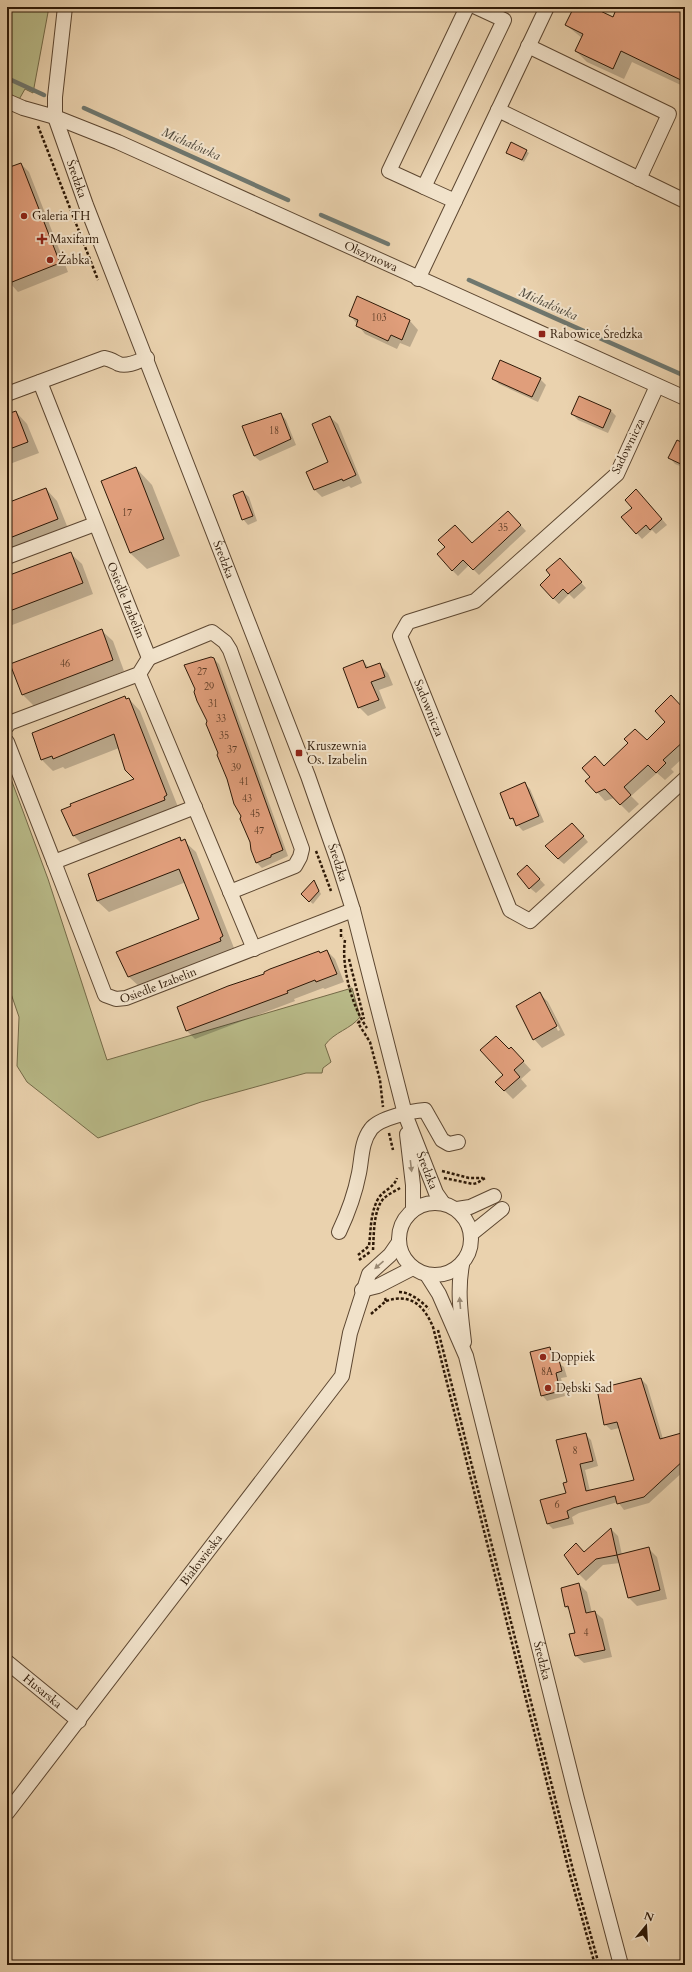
<svg xmlns="http://www.w3.org/2000/svg" width="692" height="1972" font-family="Cardo,serif">
<style>
.green{fill:#b9bb89;stroke:#746a48}
.shadow{fill:#0003;fill-rule:evenodd}
.lines{fill:none;stroke-linecap:round;stroke-linejoin:round}
.stream{stroke:#6f776e;stroke-width:4.5}
.building{fill:#e09e7b;stroke:#2e1907}
.minor-casing{stroke:#5d4731;stroke-width:16}
.path{stroke:#2e1907;stroke-width:2.5;stroke-dasharray:3 2;stroke-linecap:butt}
.minor{stroke:#f1e2ca;stroke-width:14}
.oneway{fill:#998872}
.poi-dot{fill:#8f2418;stroke:#f1e2ca;stroke-width:1.5}
.labels{text-anchor:middle;dominant-baseline:central;stroke-width:4;stroke-linejoin:round;paint-order:stroke}
.number-label{font-size:10px;fill:#5a3a24}
.street-label{font-size:12px;fill:#2e1907;stroke:#f1e2ca}
.poi-label{font-size:12px;fill:#2e1907;stroke:#f1e2ca;text-anchor:start}
.water-label{font-size:13px;font-style:italic;fill:#4e483b;stroke:#f1e2ca}
</style>
<rect width="100%" height="100%" fill="#ead2ae"/>
<filter id="stains"><feTurbulence type="fractalNoise" baseFrequency=".005" numOctaves="4"/><feColorMatrix values="0 0 0 0 .2 0 0 0 0 .09 0 0 0 0 .02 0 0 0 .5 -.17"/></filter>
<radialGradient id="worn" r=".72"><stop offset=".6" stop-color="#630" stop-opacity="0"/><stop offset="1" stop-color="#630" stop-opacity=".3"/></radialGradient>
<g class="green">
<path d="M7,7h42l-16,86 -8,-4 -8,14 -10,-5z"/>
<path d="M7,768l41,111 59,181 245,-72 8,29c-9,12 -26,15 -35,28l6,17 -8,6 -1,5h-16l-105,29 -103,36 -71,-56 -10,-16 2,-49 -12,-35z"/>
</g>
<g class="shadow">
<path d="M575,7h15l23,11 5,-11h67v80l-53,-25 -8,17 -37,-17 -11,-11 6,-13 -16,-13z"/>
<path d="M526,151l3,2 -5,9 -17,-10z"/>
<path d="M21,164l8,8 39,100 -50,20 -8,-9 -3,-7v-107z"/>
<path d="M358,298l52,23 8,9 -8,17 -10,-4 -3,6 -32,-15 -15,-19z"/>
<path d="M493,379h47l6,6 -8,17 -39,-18z"/>
<path d="M610,410l6,6 -8,17 -30,-13 -6,-6z"/>
<path d="M16,412l11,12 12,29 -32,12v-49z"/>
<path d="M281,414l5,6 10,25 -36,16 -6,-5z"/>
<path d="M330,417l8,7 24,59 -11,5 -2,-2 -27,11 -7,-7 -8,-18 23,-9z"/>
<path d="M685,445v23l-10,-4 -5,-6z"/>
<path d="M136,468l16,17 28,71 -33,13 -17,-16z"/>
<path d="M46,489l11,12 12,30 -62,23v-50z"/>
<path d="M243,492l6,5 8,24 -9,4 -5,-6z"/>
<path d="M642,496l25,29 -11,9 -4,-4 -10,9 -20,-22 12,-9z"/>
<path d="M514,518l12,13 -47,44 -10,-10 -11,11 -6,-6 -6,-23 26,-3z"/>
<path d="M70,553l12,11 11,30 -86,33v-50z"/>
<path d="M565,565l21,23 -12,11 -5,-5 -10,10 -6,-6z"/>
<path d="M101,630l12,11 11,30 -90,35 -12,-12z"/>
<path d="M214,659l5,5 69,192 -26,12 -6,-6 -14,-46 -35,-92z"/>
<path d="M363,661l6,7 10,-4 9,9 5,12 -14,5 7,18 -18,8 -9,-9z"/>
<path d="M129,699l11,12 38,96 -93,40 -11,-11 -12,-25 73,-32 -16,-31 -54,21 -2,-2 -10,4 -11,-11 -8,-27z"/>
<path d="M685,711v45l-14,13 3,3 -9,8 -8,-7 -26,23 8,8 -10,9 -15,-15 -9,3 -8,-9 8,-25 42,-26z"/>
<path d="M525,784l5,5 14,33 -21,9 -12,-13z"/>
<path d="M577,829l11,13 -24,22 -6,-5z"/>
<path d="M180,839l4,2 12,11 38,96 -4,1 1,3 -90,36 -12,-11 -12,-25 84,-32 -15,-38 -77,30 -12,-11 -8,-27z"/>
<path d="M533,872l12,13 -9,8 -6,-5z"/>
<path d="M314,881l7,13 -8,10 -11,-10z"/>
<path d="M327,951l8,8 9,23 -19,7 -2,-1 -29,11 1,2 -100,38 -8,-8 -9,-24z"/>
<path d="M540,994l8,8 17,33 -23,13 -8,-9zM544,1002h2l14,28 -2,1z"/>
<path d="M509,1050l12,9 10,11 -10,9 6,7 -14,13 -17,-17 8,-7z"/>
<path d="M550,1348l5,6 2,8 7,5 3,10 -6,1 4,18 -18,5 -5,-6z"/>
<path d="M641,1379l6,6 16,54 22,-4v35l-36,33 -25,7 -6,-8 -39,11 -7,4 2,7 -21,5 -5,-5 19,-30 1,-12 17,-48 6,6 7,26 -13,4 5,21 45,-10 -16,-53 -8,2 -6,-6z"/>
<path d="M611,1529l7,7 4,19 26,-7 9,9 10,42 -30,7 -8,-8 -9,-35 -17,2 -17,16 -7,-7z"/>
<path d="M579,1584l8,8 5,21 3,-1 8,7 9,38 -28,6 -8,-7v-23l-6,-22 -4,-4z"/>
</g>
<g class="lines">
<g class="stream">
<path d="M7,78l37,17"/>
<path d="M84,108l204,92"/>
<path d="M321,215l67,29"/>
<path d="M469,280l216,96"/>
</g>
</g>
<g class="building">
<path d="M574,7h18l21,10 4,-10h68v75l-64,-31 -8,18 -38,-18 8,-17 -18,-9z"/>
<path d="M511,142l16,8 -5,10 -16,-7z"/>
<path d="M21,163l39,100 -53,21v-116z"/>
<path d="M357,296l53,24 -8,20 -11,-5 -3,6 -32,-15 2,-6 -9,-4z"/>
<path d="M500,360l41,18 -9,19 -40,-18z"/>
<path d="M579,396l32,14 -8,18 -32,-14z"/>
<path d="M16,411l12,31 -21,8v-36z"/>
<path d="M281,413l10,26 -37,17 -12,-30z"/>
<path d="M330,416l26,59 -13,6 -1,-2 -28,11 -8,-18 22,-10 -16,-38z"/>
<path d="M677,440l8,4v22l-17,-8z"/>
<path d="M136,467l28,72 -34,14 -29,-72z"/>
<path d="M46,488l12,31 -51,20v-36z"/>
<path d="M636,489l26,30 -12,11 -4,-5 -10,9 -15,-17 11,-9 -7,-8z"/>
<path d="M243,491l10,25 -11,4 -9,-25z"/>
<path d="M508,511l13,14 -48,45 -10,-10 -11,11 -15,-17 8,-7 -7,-7 17,-15 17,18z"/>
<path d="M71,552l12,31 -76,29v-36z"/>
<path d="M560,558l22,24 -14,12 -5,-5 -10,10 -13,-14 10,-10 -4,-5z"/>
<path d="M102,629l11,31 -91,35 -12,-31z"/>
<path d="M211,657l3,1 69,192 -12,5v2l-15,6 -5,-13 -1,-8 -10,-23 1,-3 -7,-12 -7,-25 -10,-24 1,-2 -12,-29 1,-3 -10,-20 -3,-9 1,-3 -11,-24z"/>
<path d="M363,660l3,8 14,-5 5,14 -14,5 8,18 -21,8 -15,-40z"/>
<path d="M671,695l14,15v30l-22,20 3,3 -10,10 -8,-8 -24,22 7,8 -11,10 -15,-16 -9,4 -11,-12 5,-4 -8,-9 13,-12 9,10 24,-23 -4,-4 11,-10 12,11 18,-18 -10,-11z"/>
<path d="M125,696l1,3 3,-1 38,97 -3,2 1,3 -92,36 -12,-26 10,-4 -1,-2 64,-25 -9,-9 -11,-36 -61,25 -1,-3 -11,4 -9,-27z"/>
<path d="M525,782l14,34 -23,10 -3,-8 -3,1 -10,-26z"/>
<path d="M572,823l12,13 -26,23 -13,-13z"/>
<path d="M180,837l1,4 4,-2 38,97 -3,2 1,3 -93,36 -12,-25 83,-33 -20,-50 -82,32 -9,-27z"/>
<path d="M527,865l13,14 -11,10 -12,-15z"/>
<path d="M314,880l5,11 -10,11 -8,-8z"/>
<path d="M327,950l10,24 -21,8 -1,-2 -28,11 1,2 -102,38 -9,-24 51,-21 36,-12v-2l6,-3 49,-18 1,2z"/>
<path d="M540,992l17,34 -24,14 -17,-34z"/>
<path d="M496,1036l13,13 2,-2 13,14 -10,9 6,7 -16,14 -9,-9 8,-7 -23,-25z"/>
<path d="M550,1347l3,15 6,-2 3,11 -6,2 4,18 -19,5 -11,-44z"/>
<path d="M641,1378l19,61 25,-7v27l-41,38 -27,7 -2,-8 -42,12 -6,3 2,7 -22,6 -7,-24 26,-7 -3,-10 4,-1 -11,-42 30,-7 7,28 -13,3 6,27 48,-11 -17,-58 -13,3 -7,-36z"/>
<path d="M611,1528l6,27 -21,4 -18,16 -14,-20 12,-12 8,9z"/>
<path d="M649,1547l11,43 -32,8 -11,-43z"/>
<path d="M579,1583l7,30 9,-2 10,39 -30,6 -6,-22 6,-1 -7,-27 -3,1 -4,-19z"/>
</g>
<g class="lines">
<defs>
<g id="minor">
<path id="s1" d="M65,7l-10,90v20l31,88 222,571 29,83 16,51 52,204 31,79 7,10"/>
<path d="M467,7l-78,164 35,16 80,-167 -28,-13"/>
<path d="M528,46l141,68 -30,65"/>
<path id="s2" d="M7,101l16,7 32,9 63,25 567,256"/>
<path d="M498,110l187,91"/>
<path d="M424,187l31,14"/>
<path d="M418,279l129,-272"/>
<path id="s3" d="M657,386l-40,88 -142,127 -67,21 -8,14 110,274 20,11 155,-142"/>
<path d="M7,394l97,-36c6,1 9,3 15,6 8,3 20,-3 28,-6"/>
<path d="M7,557l88,-33"/>
<path d="M149,658l63,-26 13,10 5,8 72,199 -2,8 -5,9 -65,26"/>
<path d="M139,674l115,275"/>
<path d="M7,726l2,-3 130,-49 10,-16 -109,-276"/>
<path d="M7,742l47,120"/>
<path id="s4" d="M195,807l-141,55 51,133 11,4 10,-1 227,-88"/>
<path d="M407,1134l6,51v25"/>
<circle cx="435" cy="1239" r="36"/>
<path d="M457,1209l13,-2 24,-11"/>
<path d="M339,1232c9,-19 16,-38 20,-59 3,-15 2,-31 12,-44 8,-11 41,-18 54,-19l17,30 7,4 9,-2"/>
<path d="M471,1234l31,-25"/>
<path d="M462,1265c-5,26 -1,51 2,77"/>
<path id="s5" d="M427,1275l12,19 27,62 111,443 44,166"/>
<path d="M362,1290l16,-4 35,-18"/>
<path id="s6" d="M7,1662l72,59"/>
<path id="s7" d="M7,1813l335,-437 8,-43 19,-59 21,-19 9,-13"/>
</g>
</defs>
<use href="#minor" class="minor-casing"/>
<g class="path">
<path d="M38,126l60,154"/>
<path d="M316,851l15,40"/>
<path d="M341,929v8l2,1"/>
<path d="M345,940c-4,26 7,67 22,88"/>
<path d="M349,959l15,60"/>
<path d="M360,1021l-2,2 12,19 10,38 3,27"/>
<path d="M389,1133l4,17"/>
<path d="M442,1171l27,7h14"/>
<path d="M444,1178l29,6 4,-1 8,-5"/>
<path d="M373,1250c1,-15 0,-40 11,-52 5,-4 11,-7 16,-10"/>
<path d="M358,1255l11,-9c2,-16 1,-32 9,-47 5,-9 16,-11 19,-21"/>
<path d="M359,1260l11,-8"/>
<path d="M399,1292c11,0 22,9 30,17"/>
<path d="M386,1301c24,-8 38,4 47,26l136,544 26,94"/>
<path d="M371,1314l15,-13 -1,-3"/>
<path d="M438,1330l136,544 25,91"/>
</g>
<use href="#minor" class="minor"/>
</g>
<defs><path id="oneway-solid" d="M-6-.8H1V-3.2L6.5 0L1 3.2V.8H-6Z"/></defs>
<g class="oneway">
<use href="#oneway-solid" transform="translate(411 1166) rotate(83)"/>
<use href="#oneway-solid" transform="translate(379 1265) rotate(139)"/>
<use href="#oneway-solid" transform="translate(460 1303) rotate(-95)"/>
</g>
<g class="poi-dot">
<circle cx="24" cy="216" r="4"/>
<path d="M40 233h4v4h4v4h-4v4h-4v-4h-4v-4h4z"/>
<circle cx="50" cy="260" r="4"/>
<rect x="538" y="330" width="8" height="8" rx="2"/>
<rect x="295" y="749" width="8" height="8" rx="2"/>
<circle cx="543" cy="1357" r="4"/>
<circle cx="548" cy="1388" r="4"/>
</g>
<g class="labels">
<g class="number-label">
<text x="379" y="318">103</text>
<text x="274" y="431">18</text>
<text x="127" y="513">17</text>
<text x="503" y="528">35</text>
<text x="65" y="664">46</text>
<text x="202" y="672">27</text>
<text x="209" y="687">29</text>
<text x="213" y="704">31</text>
<text x="221" y="719">33</text>
<text x="224" y="736">35</text>
<text x="232" y="750">37</text>
<text x="236" y="768">39</text>
<text x="244" y="782">41</text>
<text x="247" y="799">43</text>
<text x="255" y="814">45</text>
<text x="259" y="831">47</text>
<text x="547" y="1372">8A</text>
<text x="575" y="1451">8</text>
<text x="557" y="1505">6</text>
<text x="586" y="1633">4</text>
</g>
<g class="street-label">
<text stroke="none"><textPath href="#s1" startOffset="176">Średzka</textPath></text>
<text stroke="none"><textPath href="#s2" startOffset="396">Olszynowa</textPath></text>
<text transform="translate(628 446) rotate(-64)">Sadownicza</text>
<text stroke="none"><textPath href="#s1" startOffset="584">Średzka</textPath></text>
<text transform="translate(126 600) rotate(68)">Osiedle Izabelin</text>
<text stroke="none"><textPath href="#s3" startOffset="451">Sadownicza</textPath></text>
<text stroke="none"><textPath href="#s1" startOffset="908">Średzka</textPath></text>
<text stroke="none"><textPath href="#s4" startOffset="350">Osiedle Izabelin</textPath></text>
<text stroke="none"><textPath href="#s1" startOffset="1229">Średzka</textPath></text>
<text stroke="none"><textPath href="#s7" startOffset="319">Białowieska</textPath></text>
<text stroke="none"><textPath href="#s5" startOffset="404">Średzka</textPath></text>
<text stroke="none"><textPath href="#s6" startOffset="46">Husarska</textPath></text>
</g>
<g class="poi-label">
<text x="32" y="216">Galeria TH</text>
<text x="50" y="239">Maxifarm</text>
<text x="58" y="260">Żabka</text>
<text x="550" y="334">Rabowice Średzka</text>
<text x="307" y="746">Kruszewnia<tspan x="307" dy="14">Os. Izabelin</tspan></text>
<text x="551" y="1357">Doppiek</text>
<text x="556" y="1388">Dębski Sad</text>
</g>
<g class="water-label">
<text transform="translate(191 144) rotate(24)">Michałówka</text>
<text transform="translate(548 304) rotate(24)">Michałówka</text>
</g>
</g>
<rect width="692" height="1972" fill="none" stroke="#ead2ae" stroke-width="24"/>
<rect x="8" y="8" width="676" height="1956" fill="none" stroke="#2e1907" stroke-width="2"/>
<rect x="12" y="12" width="668" height="1948" fill="none" stroke="#2e1907"/>
<g transform="translate(646 1926) rotate(18)" stroke="#f1e2ca" stroke-width="3" paint-order="stroke">
<path d="M0-3L7 15L0 10L-7 15Z" fill="#2e1907"/>
<text y="-6" font-size="11" font-weight="bold" text-anchor="middle" fill="#2e1907">N</text>
</g>
<rect width="100%" height="100%" filter="url(#stains)"/>
<rect width="100%" height="100%" fill="url(#worn)"/>
</svg>
